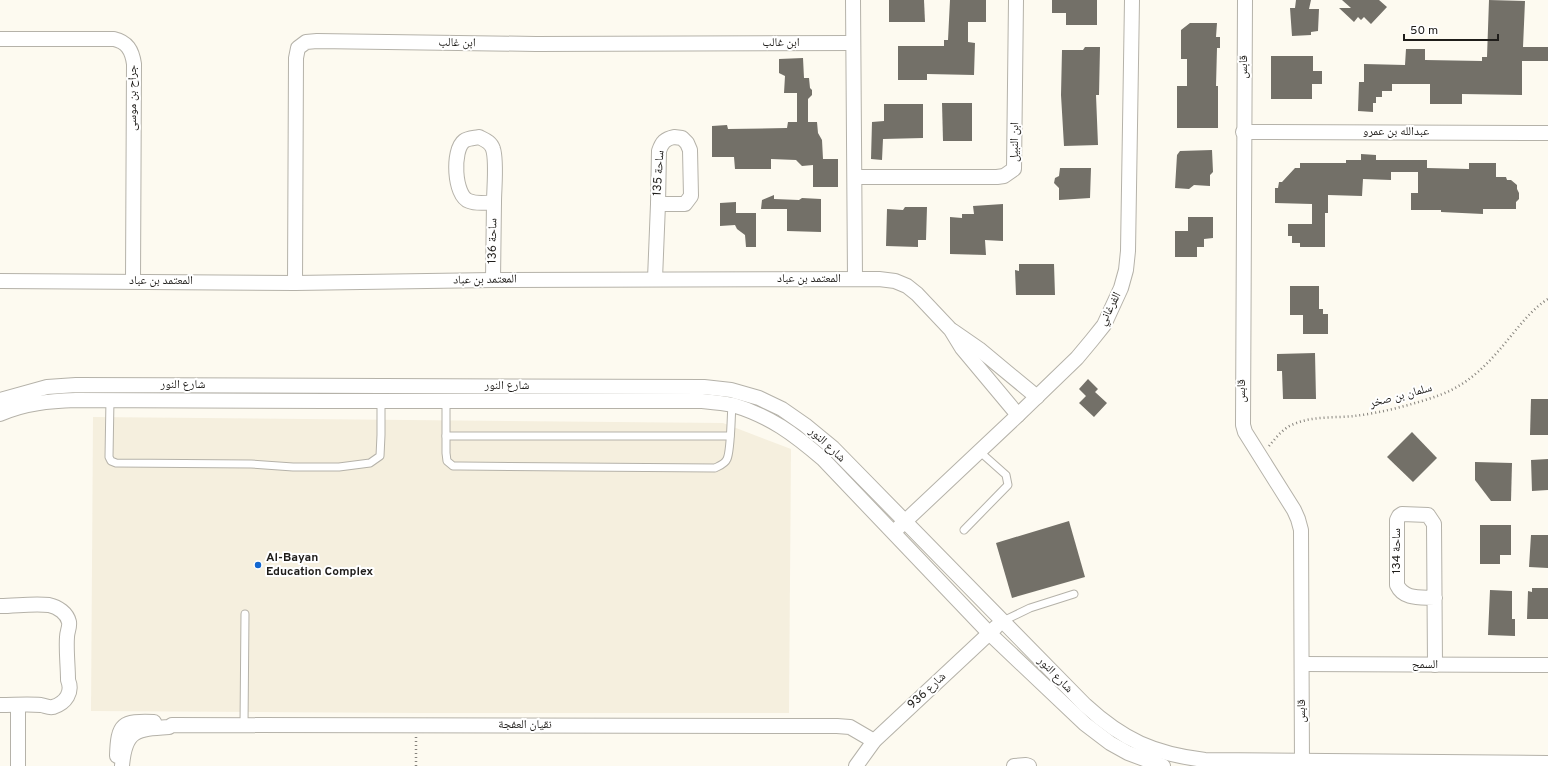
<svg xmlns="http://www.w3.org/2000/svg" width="1548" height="766" font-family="Overpass,'Noto Naskh Arabic',sans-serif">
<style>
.built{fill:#f5efde}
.building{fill:#737068}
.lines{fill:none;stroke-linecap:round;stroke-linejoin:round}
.service-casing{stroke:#b5b2a9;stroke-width:9}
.minor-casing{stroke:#b5b2a9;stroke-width:16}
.path{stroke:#86837d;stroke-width:2.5;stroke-dasharray:1 3;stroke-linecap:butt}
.service{stroke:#fff;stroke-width:7}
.minor{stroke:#fff;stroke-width:14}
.poi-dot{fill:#1267d0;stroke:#fff;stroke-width:1.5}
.labels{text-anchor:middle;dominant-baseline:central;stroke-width:4;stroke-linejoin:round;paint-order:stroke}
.street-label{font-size:12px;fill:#1f1d1a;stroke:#fff}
.poi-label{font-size:12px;font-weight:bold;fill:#1f1d1a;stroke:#fff;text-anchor:start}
</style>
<rect width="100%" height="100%" fill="#fdfaf0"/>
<path class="built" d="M93,417l630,6 68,26 -2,264h-366l-332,-2z"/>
<g class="building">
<path d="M889,0h35l1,22h-36z"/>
<path d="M950,0h36v22h-18v20l7,1 -1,32 -47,-1v6h-29v-34h46v-6h4z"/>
<path d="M1052,0h45v25h-31v-12h-14z"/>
<path d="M1296,0h15l-2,9h10l-1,22 -7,1v3l-19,1 -2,-28h5z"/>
<path d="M1342,0h37l8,7 -16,17 -7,-7 -3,3 -3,-3 -4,5 -15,-14h12z"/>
<path d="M1489,0l36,1 -2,46h25v14h-26v34l-60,-1v10h-32v-20h-38v7h-10v6h-6v6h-3v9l-15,-1 1,-29h5v-18l41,1 1,-16h19v11l57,1v-4h5z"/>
<path d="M1190,23h27l-1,14h4v11h-3l-1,38h2v42h-41v-42h10v-27h-6v-29z"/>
<path d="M1085,47h15l-1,48h-3l2,50 -34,1 -3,-51 1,-45h21z"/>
<path d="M1271,56h42v15h9v13h-10v15h-41z"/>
<path d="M803,58l1,20h5l1,10 2,2v5l-4,4v23h9l1,11 4,7 1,19h15v28h-25v-22l-11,1 -6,-6 -25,-1v10h-36l-1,-12h-22v-31l15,-1 1,4 59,-1 1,-6h9v-29h-13l1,-17 -6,-3v-14z"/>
<path d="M942,103h30v38h-29z"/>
<path d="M884,104h39v34l-40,1 -1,21 -11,-1 1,-37 12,-1z"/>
<path d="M1212,150l1,22 -3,3v11l-16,-1 -5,4 -14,-1 2,-33 3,-4z"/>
<path d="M1361,154l15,1v5h51v8l42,1v-6h27v14h10l1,3h4l6,5v4l2,4v6l-3,3v7h-33v5l-42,-2v-2h-30v-17h7v-21h-27v8l-28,-1 -1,17 -34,-1v18h-3v34h-25v-4h-8v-7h-4v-12h24v-20l-37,-1v-15h3l1,-6h3l13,-14h5v-5h46v-3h15z"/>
<path d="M1060,168h31l-1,30 -31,2v-12l-5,-5 1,-5 4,-2z"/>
<path d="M774,195v4l25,1 3,-2 19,1v33l-34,-1v-22h-26l1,-9z"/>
<path d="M736,202v11h20v34h-10l-1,-12 -8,-6 -2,-4 -15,1v-23z"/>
<path d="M1003,204v37l-18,-1 1,15 -36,-1v-37l12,1v-4h12l-1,-8z"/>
<path d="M905,207h22l-1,33h-8v7l-32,-1 1,-37 16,1z"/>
<path d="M1188,217h25v21l-9,1v8h-7v10h-22v-26h13z"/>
<path d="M1019,264h35l1,31h-39l-1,-25 4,1z"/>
<path d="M1290,286h29v23h4v5h5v20h-25v-19h-13z"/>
<path d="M1315,353l1,46h-33l-1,-28h-5v-17z"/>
<path d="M1088,379l10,10 -3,3 12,11 -13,14 -15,-14 7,-7 -7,-7z"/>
<path d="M1531,399h17v36h-18z"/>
<path d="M1412,432l25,26 -24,24 -26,-25z"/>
<path d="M1548,459v31l-16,1 -1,-31z"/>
<path d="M1475,462l37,1 -1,38h-20l-16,-21z"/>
<path d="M1069,521l16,56 -73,21 -16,-55z"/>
<path d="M1480,525h31v30h-11v9h-20z"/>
<path d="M1531,535h17v33l-19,-1z"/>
<path d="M1532,588h16v31h-21l1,-28 4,1z"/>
<path d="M1490,590l22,1v28h3v17l-27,-1z"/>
</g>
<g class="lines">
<defs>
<g id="service">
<path d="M110,399l-1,58 2,4 5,2 135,1 42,3h46l31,-4 10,-7 1,-21v-34"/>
<path d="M446,401v52l1,8 6,5h7l255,2c4,-2 10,-4 12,-9 4,-8 4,-43 5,-54"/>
<path d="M446,436h284"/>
<path d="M964,530l44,-45 -2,-10 -27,-24"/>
<path d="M1003,621l27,-13 44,-14"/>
<path d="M244,725l1,-111"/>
</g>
<g id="minor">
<path d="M853,0l2,279"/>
<path d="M1245,0l-2,425 2,7 49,78 4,9 3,11 1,236"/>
<path d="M0,39h114c13,3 18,11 20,25l-1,217"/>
<path d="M1243,132l305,1"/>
<path d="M479,137c6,3 12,5 14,12 4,12 1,40 1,53 -8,1 -18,2 -25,-1 -15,-5 -17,-51 -5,-60 4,-3 11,-3 15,-4z"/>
<path d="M674,137l8,1 5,5 3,7 1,46 -6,8h-27l1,-53c3,-9 6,-12 15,-14z"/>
<path d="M855,177h142l7,-1 10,-7 2,-169"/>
<path d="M655,279l3,-75"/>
<path d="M493,280l1,-78"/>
<path d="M0,281l295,2 198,-3 386,-1 16,2 12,5 10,8 34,36 11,18 56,67"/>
<path d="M295,283l1,-225 2,-10 8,-6 11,-1 219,3 317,-1"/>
<path d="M953,331l26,18 58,48"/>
<path d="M0,400l47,-13 29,-2 628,2 27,3 28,8 23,11 23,16 28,23 252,257c38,35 69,49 120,55l343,3"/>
<path d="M0,414c24,-11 50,-13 76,-14l250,1h376c10,1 21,2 31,4 37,11 61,29 90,54l166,174 96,91 25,19 18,10 35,13"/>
<path d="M898,528l120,-113 59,-57 15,-18 12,-15 17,-37 5,-18 2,-19 4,-251"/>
<path d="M0,606c16,0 33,-3 49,-1 9,2 18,8 20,17 1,5 -2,10 -2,15 -1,14 1,29 1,43 5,12 -2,23 -15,27 -4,1 -7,-1 -12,-2 -13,-1 -27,0 -41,0"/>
<path d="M1302,664l246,1"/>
<path d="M1435,665l-1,-141 -6,-9 -26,-1 -3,2 -2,4v65c7,15 24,12 38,13"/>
<path d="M117,756c1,-33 5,-35 37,-34"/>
<path d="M18,766v-60"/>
<path d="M122,766c3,-36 14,-37 47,-39l3,-2 665,1 13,1 24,14"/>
<path d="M856,766l18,-25 122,-114"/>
<path d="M1014,766l12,-1 3,1"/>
</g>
</defs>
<use href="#service" class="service-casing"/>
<use href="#minor" class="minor-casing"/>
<g class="path">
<path d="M1269,446c7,-8 14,-18 25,-22 18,-8 41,-6 60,-8 27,-3 61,-12 86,-21 34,-13 53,-37 75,-64 10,-12 20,-24 33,-32"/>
<path d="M416,766v-29"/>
</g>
<use href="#service" class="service"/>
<use href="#minor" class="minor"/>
</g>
<circle class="poi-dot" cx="258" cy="565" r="4"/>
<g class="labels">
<g class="street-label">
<text transform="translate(457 43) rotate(1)">ابن غالب</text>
<text x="781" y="43">ابن غالب</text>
<text transform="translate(1244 67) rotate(-89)">قابس</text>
<text transform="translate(133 98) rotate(-90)">جراح بن موسى</text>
<text x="1396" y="132">عبدالله بن عمرو</text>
<text transform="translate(1015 142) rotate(-89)">ابن النبيل</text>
<text transform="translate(659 173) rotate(-86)">ساحة 135</text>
<text transform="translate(493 241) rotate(-89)">ساحة 136</text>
<text x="809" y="279">المعتمد بن عباد</text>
<text transform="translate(485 280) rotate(-1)">المعتمد بن عباد</text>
<text x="161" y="281">المعتمد بن عباد</text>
<text transform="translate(1110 309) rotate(-63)">الفرغاني</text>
<text x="183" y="385">شارع النور</text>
<text x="507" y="386">شارع النور</text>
<text transform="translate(1242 391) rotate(-90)">قابس</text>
<text transform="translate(1401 396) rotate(-15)">سلمان بن صخر</text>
<text transform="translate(827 445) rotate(43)">شارع النور</text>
<text transform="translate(1397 551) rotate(-90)">ساحة 134</text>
<text x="1425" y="665">السمح</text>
<text transform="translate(1055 675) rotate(46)">شارع النور</text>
<text transform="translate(927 691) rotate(-43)">شارع 936</text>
<text transform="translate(1302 711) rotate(-90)">قابس</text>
<text x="525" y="725">نقيان العفجة</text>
</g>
<g class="poi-label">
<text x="266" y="558">Al-Bayan<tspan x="266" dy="14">Education Complex</tspan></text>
</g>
</g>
<path d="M1404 34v6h94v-6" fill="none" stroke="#1f1d1a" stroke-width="2"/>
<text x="1410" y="34" font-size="12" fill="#1f1d1a" stroke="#ffffff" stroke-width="3" paint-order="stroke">50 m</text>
</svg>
